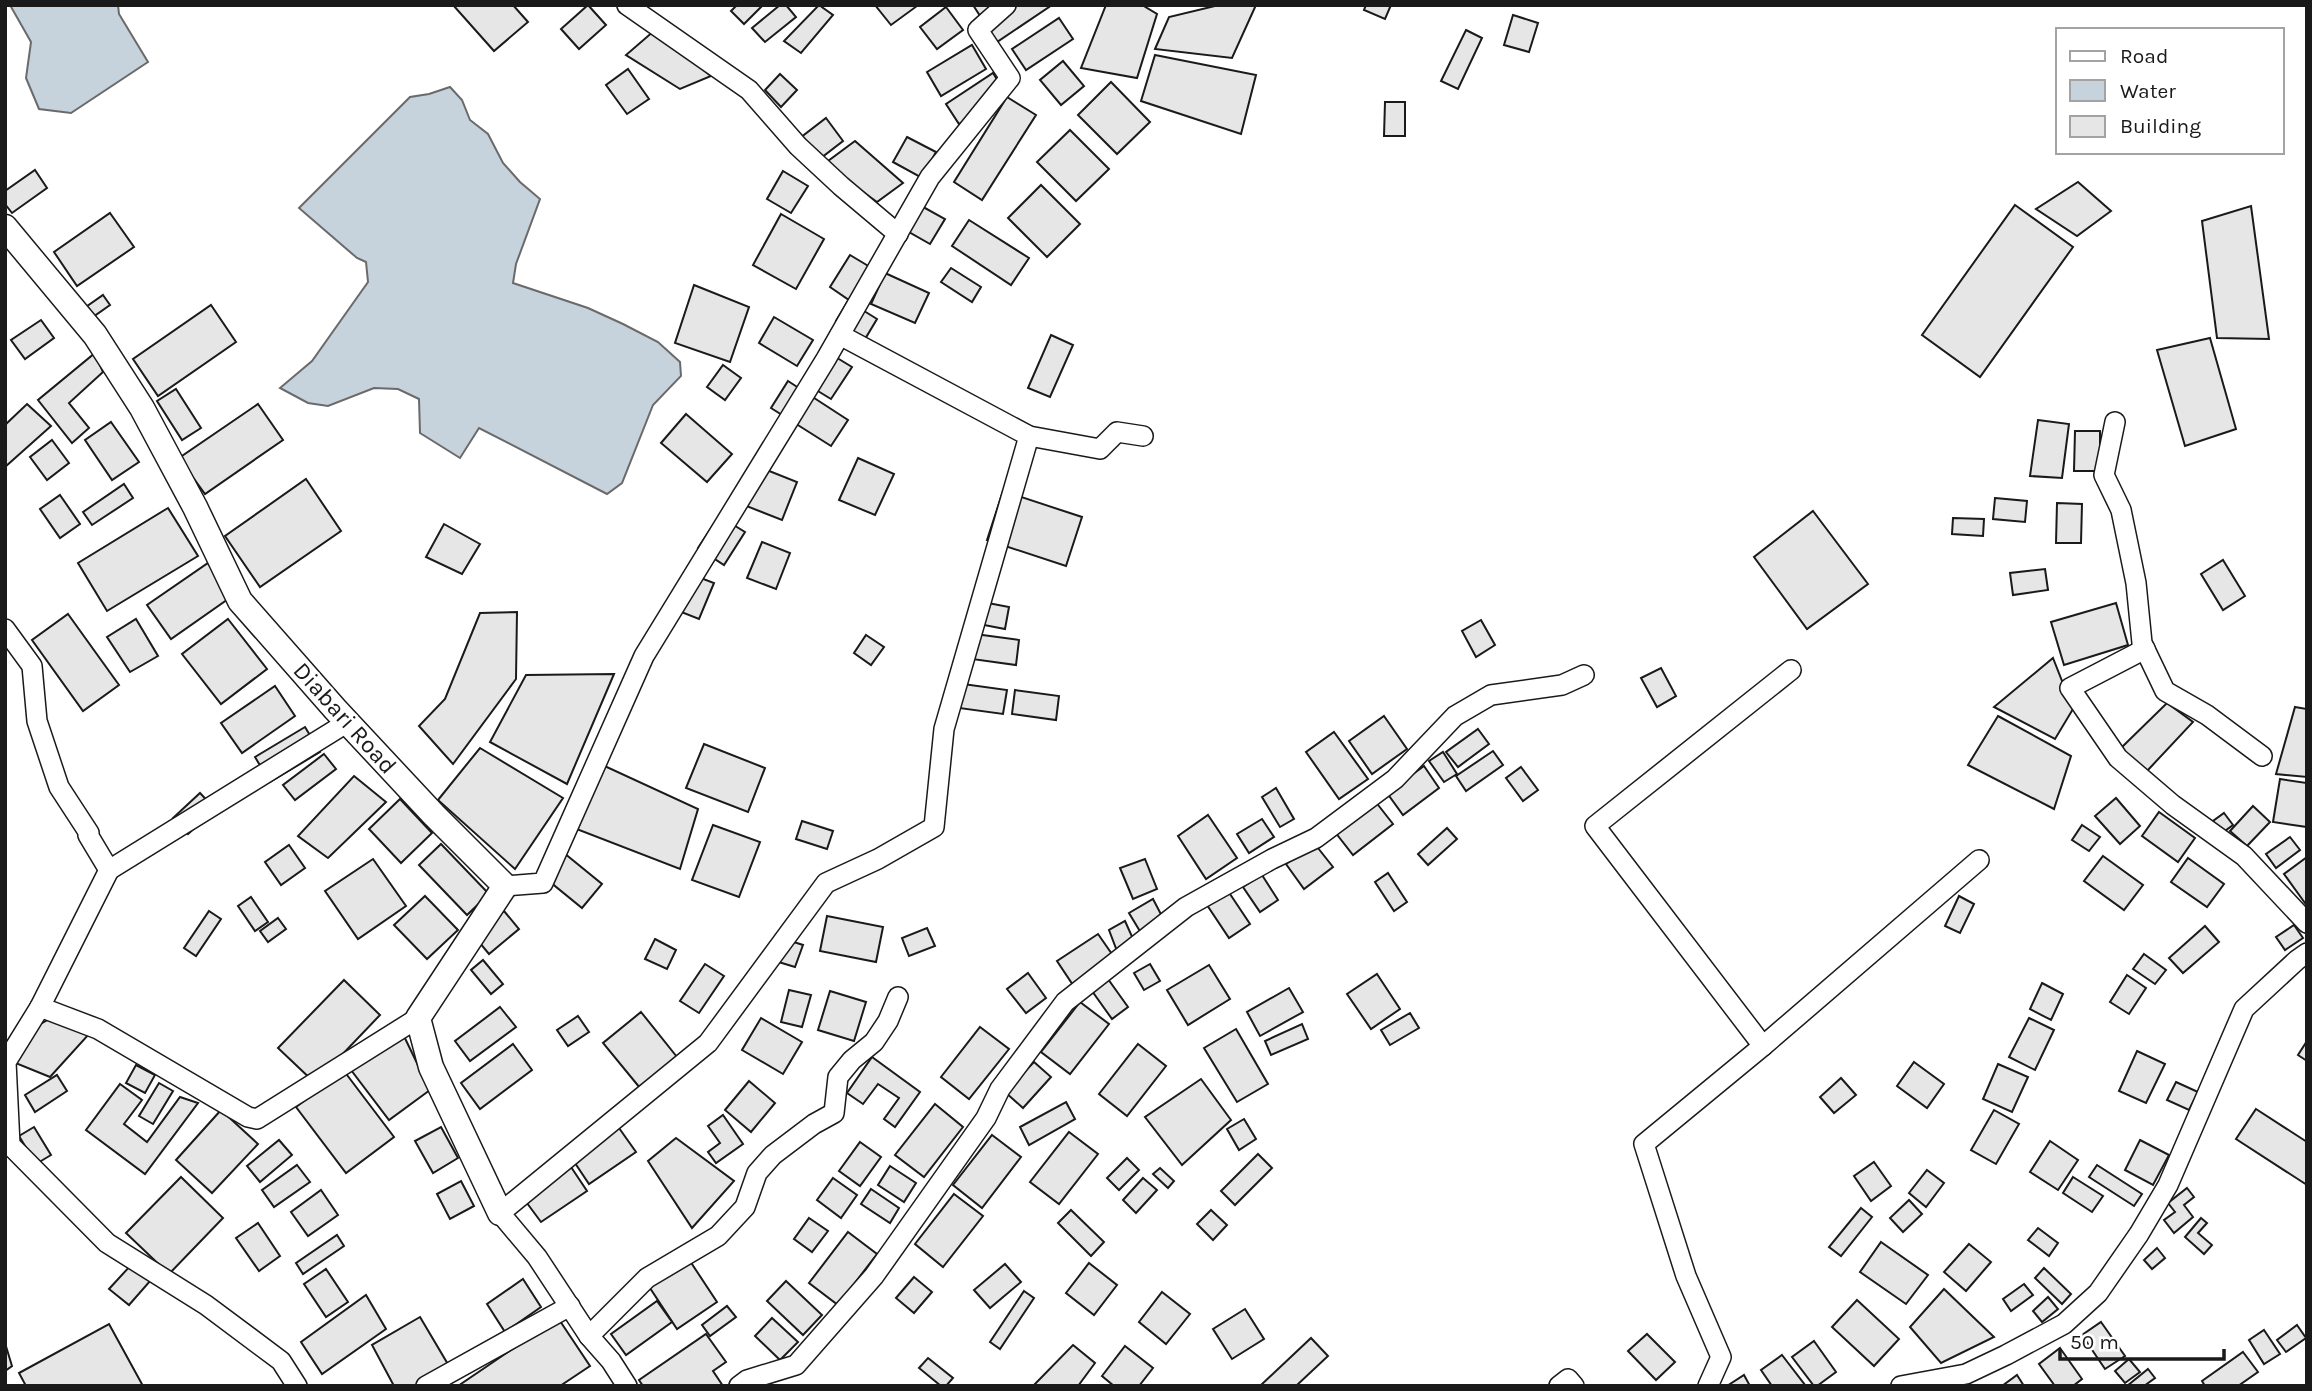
<svg xmlns="http://www.w3.org/2000/svg" width="2312" height="1391" font-family="Karla,sans-serif">
<style>
.water{fill:#c6d2dc;stroke:#6a6a6a;stroke-width:2}
.building{fill:#e6e6e6;stroke:#1a1a1a;stroke-width:2}
.lines{fill:none;stroke-linecap:round;stroke-linejoin:round}
.minor-casing{stroke:#1a1a1a;stroke-width:22}
.tertiary-casing{stroke:#1a1a1a;stroke-width:27}
.minor{stroke:#fff;stroke-width:19}
.tertiary{stroke:#fff;stroke-width:24}
.labels{text-anchor:middle;dominant-baseline:central;stroke-width:5;stroke-linejoin:round;paint-order:stroke}
.street-label{font-size:24px;fill:#1a1a1a;stroke:#fff}
</style>
<rect width="100%" height="100%" fill="#fff"/>
<g class="water">
<path d="M10,5h108l1,9 29,48 -77,51 -32,-4 -13,-31 5,-36z"/>
<path d="M450,87l12,13 8,20 18,14 15,29 17,19 20,17 -24,65 -3,19 75,25 35,16 35,18 22,20 1,14 -28,29 -31,78 -15,11 -128,-66 -19,30 -40,-25 -1,-34 -21,-10 -24,-1 -46,18 -20,-3 -28,-15 32,-27 56,-79 -2,-20 -9,-4 -58,-50 111,-111 19,-3z"/>
</g>
<g class="building">
<path d="M453,5h60l15,17 -34,29z"/>
<path d="M588,5l18,20 -27,24 -18,-20z"/>
<path d="M737,5h26l-19,19 -13,-13z"/>
<path d="M780,5h6l10,12 -31,25 -13,-14z"/>
<path d="M819,5l14,10 -32,38 -17,-12z"/>
<path d="M875,5h41l1,1 -26,19z"/>
<path d="M973,5h79l-55,37z"/>
<path d="M1106,5h36l15,9 -20,64 -56,-10z"/>
<path d="M1219,5h37l-24,53 -77,-9 14,-32z"/>
<path d="M1366,5h25l-6,14 -21,-9z"/>
<path d="M946,7l17,23 -26,19 -17,-22z"/>
<path d="M1513,15l25,8 -9,29 -25,-7z"/>
<path d="M1059,18l14,21 -47,31 -14,-21z"/>
<path d="M655,30l56,46 -31,13 -54,-34z"/>
<path d="M1466,30l16,8 -24,51 -17,-8z"/>
<path d="M972,45l14,24 -45,27 -14,-24z"/>
<path d="M1155,55l101,20 -15,59 -100,-33z"/>
<path d="M1063,61l21,25 -23,19 -21,-25z"/>
<path d="M628,69l21,30 -22,15 -21,-29z"/>
<path d="M993,73l13,21 -47,30 -13,-20z"/>
<path d="M780,74l17,16 -16,17 -16,-17z"/>
<path d="M1111,82l39,40 -33,32 -39,-39z"/>
<path d="M1007,97l29,18 -54,85 -28,-18z"/>
<path d="M1385,102h20v34h-21z"/>
<path d="M826,118l17,23 -26,20 -17,-23z"/>
<path d="M1070,130l39,39 -33,32 -39,-39z"/>
<path d="M907,137l29,15 -14,26 -29,-16z"/>
<path d="M855,141l48,42 -26,19 -53,-38z"/>
<path d="M35,170l12,18 -35,25 -7,-9v-13z"/>
<path d="M783,171l25,15 -17,27 -24,-14z"/>
<path d="M2078,182l33,29 -34,25 -41,-27z"/>
<path d="M1041,185l39,39 -33,33 -39,-39z"/>
<path d="M916,203l29,16 -15,25 -28,-16z"/>
<path d="M2015,205l58,42 -93,130 -58,-42z"/>
<path d="M2251,206l18,133 -52,-1 -15,-117z"/>
<path d="M110,213l24,34 -57,39 -23,-34z"/>
<path d="M781,214l43,25 -28,50 -43,-24z"/>
<path d="M969,220l60,38 -18,27 -59,-39z"/>
<path d="M850,255l20,12 -21,33 -19,-13z"/>
<path d="M951,268l30,19 -9,15 -31,-20z"/>
<path d="M885,273l44,20 -14,30 -44,-19z"/>
<path d="M694,285l55,22 -19,55 -55,-19z"/>
<path d="M103,295l7,10 -20,14 -7,-10z"/>
<path d="M848,301l29,18 -12,20 -29,-18z"/>
<path d="M211,305l25,37 -78,54 -25,-37z"/>
<path d="M774,317l39,23 -16,26 -38,-23z"/>
<path d="M41,320l13,18 -29,21 -14,-19z"/>
<path d="M1051,335l22,10 -23,52 -22,-9z"/>
<path d="M2210,338l26,91 -51,17 -28,-96z"/>
<path d="M95,353l8,19 -34,31 20,25 -17,15 -34,-43z"/>
<path d="M829,353l23,14 -21,32 -23,-14z"/>
<path d="M723,365l18,13 -16,22 -18,-13z"/>
<path d="M788,381l60,39 -17,26 -60,-38z"/>
<path d="M176,389l25,39 -19,12 -25,-39z"/>
<path d="M27,404l24,22 -46,41v-42z"/>
<path d="M258,404l25,36 -78,54 -26,-36z"/>
<path d="M686,414l46,40 -25,28 -46,-39z"/>
<path d="M2038,420l31,4 -7,54 -32,-2z"/>
<path d="M111,422l28,40 -27,18 -27,-40z"/>
<path d="M2075,431h25v40h-26z"/>
<path d="M52,440l17,23 -22,17 -17,-23z"/>
<path d="M858,458l36,16 -19,41 -36,-15z"/>
<path d="M759,467l38,15 -15,38 -38,-15z"/>
<path d="M306,479l35,52 -81,56 -35,-51z"/>
<path d="M124,484l9,14 -41,27 -9,-13z"/>
<path d="M1003,491l79,26 -16,49 -79,-26z"/>
<path d="M60,495l20,29 -20,14 -20,-29z"/>
<path d="M1995,498l32,3 -2,21 -32,-3z"/>
<path d="M2057,503l25,1 -1,39h-25z"/>
<path d="M168,508l30,48 -91,55 -29,-48z"/>
<path d="M1813,511l55,73 -61,45 -53,-72z"/>
<path d="M719,516l26,16 -21,33 -26,-17z"/>
<path d="M1953,518l31,1 -1,17 -31,-2z"/>
<path d="M444,524l36,20 -18,30 -36,-17z"/>
<path d="M762,542l28,11 -14,36 -29,-11z"/>
<path d="M2223,560l22,36 -22,14 -22,-36z"/>
<path d="M208,563l23,34 -60,42 -24,-34z"/>
<path d="M2045,569l3,21 -35,5 -3,-22z"/>
<path d="M685,572l29,11 -15,36 -28,-11z"/>
<path d="M988,603l21,4 -4,22 -21,-4z"/>
<path d="M2116,603l12,42 -64,20 -13,-43z"/>
<path d="M517,612l-1,67 -63,85 -34,-38 26,-27 35,-86z"/>
<path d="M68,614l51,71 -36,26 -51,-71z"/>
<path d="M136,619l22,37 -28,16 -23,-35z"/>
<path d="M228,619l39,50 -46,35 -39,-50z"/>
<path d="M1481,620l14,25 -19,12 -14,-26z"/>
<path d="M975,634l44,6 -3,25 -44,-6z"/>
<path d="M866,635l18,12 -13,18 -17,-12z"/>
<path d="M2053,658l20,51 -18,30 -61,-32z"/>
<path d="M1661,668l15,28 -19,11 -16,-29z"/>
<path d="M614,674l-47,110 -77,-42 36,-67z"/>
<path d="M963,684l44,6 -4,24 -44,-6z"/>
<path d="M275,686l20,30 -53,37 -21,-30z"/>
<path d="M1015,690l44,6 -3,24 -44,-6z"/>
<path d="M2167,703l26,19 -46,49 -26,-23z"/>
<path d="M2295,707l12,2v68l-31,-3z"/>
<path d="M1384,716l23,33 -35,25 -23,-33z"/>
<path d="M1998,716l73,40 -17,53 -86,-44z"/>
<path d="M305,727l15,25 -50,30 -15,-25z"/>
<path d="M1478,729l11,15 -31,23 -12,-15z"/>
<path d="M1334,732l34,47 -29,20 -33,-47z"/>
<path d="M704,744l61,24 -17,44 -62,-24z"/>
<path d="M480,748l83,50 -48,71 -77,-69z"/>
<path d="M1493,751l10,14 -37,26 -10,-15z"/>
<path d="M1443,752l14,22 -13,8 -15,-21z"/>
<path d="M324,754l12,15 -41,31 -12,-15z"/>
<path d="M596,762l102,47 -18,60 -119,-46z"/>
<path d="M1424,766l15,22 -36,27 -16,-22z"/>
<path d="M1521,767l17,23 -15,11 -17,-23z"/>
<path d="M354,776l32,26 -58,56 -30,-22z"/>
<path d="M2280,779l27,4v44l-34,-5z"/>
<path d="M1276,788l18,31 -14,8 -18,-30z"/>
<path d="M200,793l15,16 -27,25 -15,-16z"/>
<path d="M2116,798l24,28 -20,18 -25,-28z"/>
<path d="M400,799l32,34 -31,30 -32,-34z"/>
<path d="M1375,801l18,23 -40,31 -18,-23z"/>
<path d="M2253,806l17,16 -23,24 -17,-15z"/>
<path d="M2159,812l36,26 -17,24 -36,-26z"/>
<path d="M2224,813l9,12 -11,8 -9,-12z"/>
<path d="M1208,815l29,43 -31,21 -28,-43z"/>
<path d="M1262,819l12,18 -25,16 -12,-19z"/>
<path d="M802,821l31,10 -6,18 -31,-10z"/>
<path d="M713,825l47,17 -21,55 -47,-17z"/>
<path d="M2082,825l18,12 -11,14 -17,-11z"/>
<path d="M1447,828l10,11 -29,26 -10,-11z"/>
<path d="M2290,837l10,13 -24,18 -10,-14z"/>
<path d="M1314,843l19,24 -29,22 -18,-25z"/>
<path d="M441,844l48,50 -22,21 -48,-50z"/>
<path d="M289,845l16,23 -24,17 -16,-23z"/>
<path d="M564,853l38,31 -20,24 -38,-31z"/>
<path d="M2103,856l40,29 -19,25 -40,-29z"/>
<path d="M2307,857v45l-2,1 -21,-29z"/>
<path d="M2188,858l36,26 -17,23 -36,-25z"/>
<path d="M373,859l33,47 -48,33 -33,-48z"/>
<path d="M1145,859l12,30 -24,10 -13,-31z"/>
<path d="M1388,873l19,29 -13,9 -19,-29z"/>
<path d="M1262,875l16,25 -18,12 -17,-25z"/>
<path d="M1228,891l22,33 -21,14 -22,-33z"/>
<path d="M425,896l33,34 -31,29 -33,-34z"/>
<path d="M1959,896l15,8 -14,29 -15,-7z"/>
<path d="M251,897l17,25 -13,9 -17,-25z"/>
<path d="M1153,899l11,21 -23,13 -12,-20z"/>
<path d="M209,911l12,8 -25,37 -12,-8z"/>
<path d="M504,911l15,18 -30,25 -15,-18z"/>
<path d="M827,916l56,11 -7,35 -56,-11z"/>
<path d="M278,918l8,11 -18,13 -8,-11z"/>
<path d="M1125,921l9,20 -17,10 -8,-21z"/>
<path d="M2294,925l9,13 -18,12 -9,-13z"/>
<path d="M2205,926l14,16 -36,31 -14,-15z"/>
<path d="M927,928l8,18 -26,10 -7,-18z"/>
<path d="M1098,934l16,23 -41,28 -16,-24z"/>
<path d="M778,937l25,8 -8,22 -23,-7z"/>
<path d="M655,939l21,11 -9,19 -22,-10z"/>
<path d="M2144,954l22,16 -11,14 -22,-15z"/>
<path d="M483,960l20,24 -12,10 -20,-24z"/>
<path d="M705,964l19,12 -25,37 -19,-12z"/>
<path d="M1150,964l10,17 -16,9 -10,-17z"/>
<path d="M1209,965l21,34 -42,26 -21,-35z"/>
<path d="M1028,973l18,25 -20,15 -19,-24z"/>
<path d="M1377,974l23,35 -29,20 -24,-35z"/>
<path d="M2127,975l19,13 -17,26 -19,-12z"/>
<path d="M1108,979l20,28 -16,12 -20,-28z"/>
<path d="M344,980l36,35 -65,68 -37,-35z"/>
<path d="M2042,983l21,11 -12,26 -21,-11z"/>
<path d="M1289,988l14,24 -43,24 -13,-24z"/>
<path d="M789,990l22,5 -9,32 -21,-5z"/>
<path d="M830,991l36,11 -12,39 -36,-11z"/>
<path d="M1080,1002l29,22 -39,50 -29,-22z"/>
<path d="M500,1007l16,20 -46,34 -15,-20z"/>
<path d="M641,1012l36,45 -37,31 -37,-45z"/>
<path d="M1410,1013l9,15 -29,17 -9,-15z"/>
<path d="M578,1016l11,16 -21,14 -11,-16z"/>
<path d="M51,1018l39,15 -40,44 -37,-15 12,-29z"/>
<path d="M761,1018l41,24 -19,32 -41,-24z"/>
<path d="M2029,1018l25,12 -19,40 -26,-13z"/>
<path d="M1302,1024l6,15 -37,16 -6,-14z"/>
<path d="M980,1027l29,22 -40,50 -28,-22z"/>
<path d="M1236,1029l32,55 -31,18 -33,-54z"/>
<path d="M401,1030l29,60 -41,30 -38,-50z"/>
<path d="M2307,1041v20l-9,-6z"/>
<path d="M513,1044l19,26 -52,39 -19,-26z"/>
<path d="M1138,1044l28,22 -39,50 -28,-22z"/>
<path d="M2137,1051l28,13 -19,39 -27,-12z"/>
<path d="M872,1057l48,35 -25,35 -11,-8 15,-21 -21,-14 -15,20 -16,-11z"/>
<path d="M1034,1062l17,15 -28,31 -18,-16z"/>
<path d="M1914,1062l30,22 -17,24 -30,-22z"/>
<path d="M1998,1064l30,13 -16,35 -29,-13z"/>
<path d="M136,1065l19,10 -10,18 -19,-10z"/>
<path d="M344,1071l50,66 -48,36 -50,-66z"/>
<path d="M57,1075l10,16 -32,21 -10,-17z"/>
<path d="M1841,1078l15,17 -22,18 -14,-16z"/>
<path d="M1201,1079l30,41 -49,45 -37,-48z"/>
<path d="M749,1081l26,22 -24,29 -26,-22z"/>
<path d="M2176,1082l22,10 -9,18 -22,-10z"/>
<path d="M159,1083l14,8 -20,33 -14,-8z"/>
<path d="M120,1084l22,16 -18,24 23,18 33,-45 18,6 -53,71 -59,-44z"/>
<path d="M1066,1102l9,17 -46,26 -9,-18z"/>
<path d="M935,1104l28,23 -39,50 -29,-22z"/>
<path d="M2256,1109l51,33v43l-71,-46z"/>
<path d="M221,1110l37,34 -46,49 -36,-33z"/>
<path d="M1994,1110l25,14 -23,40 -25,-14z"/>
<path d="M723,1115l20,29 -27,19 -8,-11 12,-9 -12,-17z"/>
<path d="M1244,1119l12,20 -17,11 -12,-21z"/>
<path d="M34,1127l17,28 -15,9 -17,-28z"/>
<path d="M441,1127l17,31 -25,15 -18,-32z"/>
<path d="M619,1128l17,24 -47,32 -16,-24z"/>
<path d="M1069,1132l29,22 -39,50 -29,-22z"/>
<path d="M992,1135l29,22 -39,51 -29,-23z"/>
<path d="M676,1138l58,43 -42,47 -44,-67z"/>
<path d="M279,1140l13,15 -32,27 -13,-16z"/>
<path d="M2140,1140l29,15 -16,30 -28,-15z"/>
<path d="M2050,1141l28,19 -20,30 -28,-18z"/>
<path d="M860,1142l21,15 -21,29 -21,-15z"/>
<path d="M1258,1154l14,14 -37,37 -14,-14z"/>
<path d="M1127,1158l12,12 -20,20 -12,-12z"/>
<path d="M1874,1162l17,24 -20,15 -17,-25z"/>
<path d="M297,1165l13,17 -36,25 -12,-17z"/>
<path d="M2097,1165l45,29 -8,12 -45,-29z"/>
<path d="M890,1166l26,17 -12,19 -26,-17z"/>
<path d="M571,1167l16,24 -46,31 -17,-23z"/>
<path d="M1160,1168l14,13 -6,7 -15,-14z"/>
<path d="M1927,1170l17,13 -18,24 -17,-14z"/>
<path d="M181,1177l42,41 -54,56 -43,-41z"/>
<path d="M2073,1177l30,19 -11,16 -29,-19z"/>
<path d="M833,1178l24,17 -16,23 -24,-18z"/>
<path d="M1143,1178l14,12 -21,23 -13,-13z"/>
<path d="M461,1181l13,25 -24,13 -13,-25z"/>
<path d="M2187,1188l7,9 -10,8 9,12 -19,16 -10,-13 11,-8 -7,-9z"/>
<path d="M871,1189l28,19 -9,15 -29,-19z"/>
<path d="M321,1190l17,25 -30,21 -17,-24z"/>
<path d="M954,1194l29,22 -40,51 -28,-23z"/>
<path d="M1909,1200l13,14 -19,18 -13,-14z"/>
<path d="M1861,1208l11,9 -31,39 -12,-9z"/>
<path d="M1071,1210l33,32 -13,14 -33,-33z"/>
<path d="M1211,1210l16,15 -14,15 -16,-16z"/>
<path d="M809,1218l19,13 -16,21 -18,-13z"/>
<path d="M2201,1218l6,5 -9,10 14,12 -8,9 -19,-17z"/>
<path d="M258,1223l22,33 -21,15 -23,-33z"/>
<path d="M2038,1228l20,15 -9,13 -21,-16z"/>
<path d="M848,1232l29,22 -39,51 -29,-22z"/>
<path d="M337,1235l7,11 -41,28 -7,-11z"/>
<path d="M1881,1242l47,33 -22,29 -46,-32z"/>
<path d="M1969,1244l22,18 -25,29 -22,-19z"/>
<path d="M2157,1248l8,10 -13,11 -8,-9z"/>
<path d="M688,1258l29,44 -40,27 -29,-44z"/>
<path d="M1089,1263l28,22 -23,30 -28,-22z"/>
<path d="M1005,1264l16,18 -31,26 -16,-18z"/>
<path d="M131,1265l20,15 -22,25 -20,-16z"/>
<path d="M2044,1268l27,26 -9,10 -27,-26z"/>
<path d="M326,1269l22,33 -22,15 -22,-33z"/>
<path d="M914,1277l18,15 -18,21 -18,-15z"/>
<path d="M523,1279l18,28 -36,25 -18,-28z"/>
<path d="M786,1281l36,34 -19,20 -36,-34z"/>
<path d="M2024,1284l9,11 -22,16 -8,-12z"/>
<path d="M1944,1289l50,48 -53,26 -31,-36z"/>
<path d="M1024,1291l10,7 -34,51 -10,-7z"/>
<path d="M1162,1292l28,22 -24,30 -27,-22z"/>
<path d="M366,1295l20,34 -64,45 -21,-32z"/>
<path d="M2048,1297l10,12 -16,13 -9,-11z"/>
<path d="M1857,1300l42,39 -25,27 -42,-39z"/>
<path d="M657,1301l15,21 -46,33 -15,-21z"/>
<path d="M727,1306l9,11 -26,19 -8,-11z"/>
<path d="M1245,1309l19,30 -32,20 -19,-30z"/>
<path d="M420,1317l29,49 -33,20h-22l-22,-41z"/>
<path d="M558,1318l32,48 -30,20h-102z"/>
<path d="M772,1318l26,24 -18,18 -25,-24z"/>
<path d="M2101,1322l24,34 -20,13 -23,-34z"/>
<path d="M109,1324l34,62h-117l-7,-13z"/>
<path d="M2297,1325l9,13 -20,14 -9,-12z"/>
<path d="M2264,1330l16,24 -16,10 -15,-24z"/>
<path d="M706,1334l20,28 -13,9 10,15h-80l-4,-6z"/>
<path d="M1647,1334l28,28 -19,18 -28,-29z"/>
<path d="M1311,1338l17,18 -32,30h-36z"/>
<path d="M1814,1341l22,31 -19,14h-3l-22,-29z"/>
<path d="M5,1343l7,23 -7,5z"/>
<path d="M1073,1345l22,18 -17,23h-45z"/>
<path d="M1125,1346l28,22 -14,18h-25l-12,-10z"/>
<path d="M2060,1348l22,31 -9,7h-18l-16,-22z"/>
<path d="M2243,1352l15,20 -20,14h-33l-3,-5z"/>
<path d="M1782,1355l23,30 -1,1h-32l-11,-16z"/>
<path d="M928,1358l25,20 -7,8h-5l-22,-18z"/>
<path d="M2129,1359l11,13 -15,11 -10,-12z"/>
<path d="M2148,1369l7,9 -11,8h-17z"/>
<path d="M1744,1375l6,11h-23z"/>
<path d="M2017,1375l7,11h-22z"/>
</g>
<g class="lines">
<defs>
<g id="minor">
<path d="M627,5l122,85 49,56 43,40 57,48"/>
<path d="M840,335l189,101 71,13 17,-17 26,4"/>
<path d="M2115,422l-11,53 17,35 15,73 6,60 23,48 42,24 55,41"/>
<path d="M5,629l27,37 5,55 22,66 30,46 -1,2 21,35 -69,137 58,22 150,88 9,2 161,-101"/>
<path d="M2145,649l-75,39 48,70 55,47 71,51 63,67"/>
<path d="M109,870l239,-148"/>
<path d="M505,886l38,-3 101,-227 182,-297 104,-182 80,-99 -32,-48 28,-25"/>
<path d="M40,1007l-34,55 4,83 97,98 99,62 75,56 16,25"/>
<path d="M1763,1046l-168,-220 196,-156"/>
<path d="M589,1336l58,-58 71,-42 27,-29 12,-34 16,-18 41,-31 20,-11 4,-36 14,-17 22,-18 14,-21 10,-24"/>
<path d="M426,1386l144,-80"/>
<path d="M627,1386l-16,-25 -22,-25 -52,-79 -37,-44 208,-170 118,-160 52,-24 56,-32 10,-98 85,-293"/>
<path d="M739,1386l8,-6 49,-15 78,-89 112,-158 14,-29 65,-87 121,-95 86,-48 44,-21 79,-59 60,-63 36,-21 71,-10 22,-10"/>
<path d="M1559,1386l9,-7 6,7"/>
<path d="M1708,1386l13,-29 -35,-81 -42,-132 119,-98 216,-186"/>
<path d="M1901,1386l65,-12 40,-19 58,-31 34,-31 41,-59 29,-49 76,-176 53,-49 10,-7"/>
</g>
<path id="tertiary" d="M5,227l90,108 47,73 53,99 45,94 95,108 99,106 71,71 -87,132 13,49 69,146"/>
</defs>
<use href="#minor" class="minor-casing"/>
<use href="#tertiary" class="tertiary-casing"/>
<use href="#minor" class="minor"/>
<use href="#tertiary" class="tertiary"/>
</g>
<g class="labels">
<g class="street-label">
<text transform="translate(345 718) rotate(48)">Diabari Road</text>
</g>
</g>
<rect width="2312" height="1391" fill="none" stroke="#1a1a1a" stroke-width="14"/>
<rect x="2056" y="28" width="228" height="126" fill="#ffffff" stroke="#a3a3a3" stroke-width="2"/>
<rect x="2070" y="51" width="35" height="10" fill="#ffffff" stroke="#a3a3a3" stroke-width="2"/>
<text x="2120" y="63" font-size="21" fill="#1a1a1a">Road</text>
<rect x="2070" y="80" width="35" height="21" fill="#c6d2dc" stroke="#a3a3a3" stroke-width="2"/>
<text x="2120" y="98" font-size="21" fill="#1a1a1a">Water</text>
<rect x="2070" y="116" width="35" height="21" fill="#e6e6e6" stroke="#a3a3a3" stroke-width="2"/>
<text x="2120" y="133" font-size="21" fill="#1a1a1a">Building</text>
<path d="M2060 1349v10h164v-10" fill="none" stroke="#1a1a1a" stroke-width="3.5"/>
<text x="2070" y="1349" font-size="21" fill="#1a1a1a" stroke="#ffffff" stroke-width="5" paint-order="stroke">50 m</text>
</svg>
